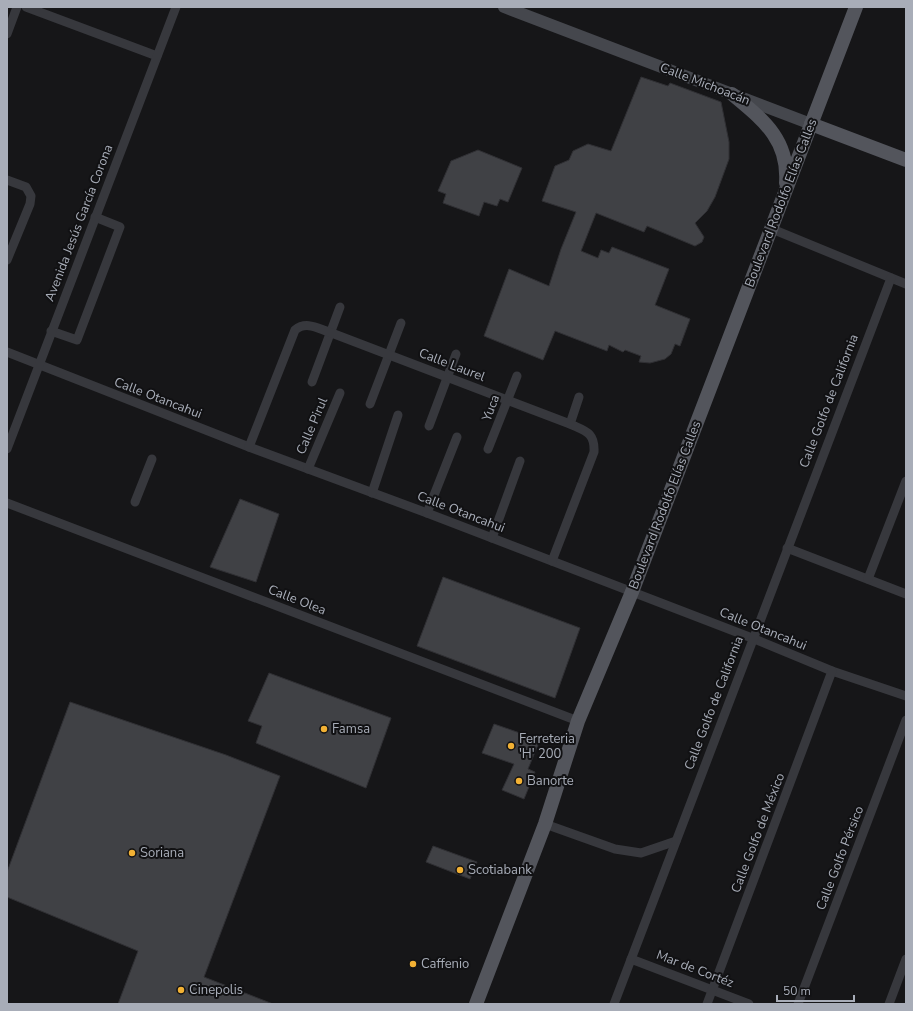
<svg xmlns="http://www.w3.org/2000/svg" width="913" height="1011" font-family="'Nunito Sans',sans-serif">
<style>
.building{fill:#404145;stroke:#303034}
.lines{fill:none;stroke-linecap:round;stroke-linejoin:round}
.minor{stroke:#37383d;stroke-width:9}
.secondary{stroke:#45474d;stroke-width:12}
.primary{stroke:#53555c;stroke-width:14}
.poi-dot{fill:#f2b134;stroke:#111113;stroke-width:1.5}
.labels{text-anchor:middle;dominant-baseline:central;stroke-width:4;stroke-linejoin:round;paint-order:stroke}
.street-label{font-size:13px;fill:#a8adb8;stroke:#111113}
.poi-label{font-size:13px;fill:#a8adb8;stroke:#111113;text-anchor:start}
</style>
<rect width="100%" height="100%" fill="#161618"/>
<g class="building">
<path d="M641,77l27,9 2,-3 51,19 8,40v17l-14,38 -8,14 -12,12 9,14 -2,5 -7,4 -48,-20 -3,6 -48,-19 -15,38 17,7 3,-8 8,3 3,-6 57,22 -14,36 35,14 -10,27 -5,-2 -4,10 -6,5 -15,4 -11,-1 2,-6 -16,-6 -2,2 -14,-7 -2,6 -52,-20 -12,29 -59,-24 25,-67 40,17 12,-37 15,-37 -34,-11 13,-35 14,-6 4,-9 15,-7 23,7z"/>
<path d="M478,150l44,18 -14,34 -8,-3 -3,7 -13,-4 -5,14 -36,-13 3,-9 -8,-3 13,-30z"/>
<path d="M240,499l39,15 -23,68 -46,-15z"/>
<path d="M443,577l137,51 -25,70 -138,-52z"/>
<path d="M269,673l122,45 -25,70 -110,-45 6,-17 -14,-5z"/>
<path d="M70,702l156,53 54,21 -76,201 69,27h-155l20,-53 -131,-54v-25z"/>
<path d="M494,724l46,16 -12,29 7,3 -11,27 -22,-9 12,-26 -32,-11z"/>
<path d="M433,846l44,16 -7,17 -44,-17z"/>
</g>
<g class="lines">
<g class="minor">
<path d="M26,7l131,49"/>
<path d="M7,34l10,-27"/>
<path d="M7,180l19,7 5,9 -1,8 -23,56"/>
<path d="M772,229l134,55"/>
<path d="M51,331l26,9 43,-113 -25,-10"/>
<path d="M7,352l242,95 178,66 325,125 80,33 74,25"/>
<path d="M312,382l28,-75"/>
<path d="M370,404l31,-81"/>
<path d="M570,424l9,-27"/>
<path d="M429,426l27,-72"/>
<path d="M249,447l46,-117c11,-9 22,-2 34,2l241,92c15,7 25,8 24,28l-42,109"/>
<path d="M7,449l169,-442"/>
<path d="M488,449l29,-73"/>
<path d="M308,469l32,-76"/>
<path d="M372,493l26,-78"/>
<path d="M135,502l17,-43"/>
<path d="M7,503l571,218"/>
<path d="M427,513l30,-76"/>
<path d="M492,538l28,-77"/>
<path d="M787,548l119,46"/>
<path d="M868,579l38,-98"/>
<path d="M545,824l70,25 26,4 35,-12"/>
<path d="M631,959l118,45"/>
<path d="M614,1004l277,-726"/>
<path d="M707,1004l125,-333"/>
<path d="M798,1004l108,-284"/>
<path d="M889,1004l17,-45"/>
</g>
<path class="secondary" d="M504,7l307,117"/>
<g class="primary">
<path d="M732,94c31,26 57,45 54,89"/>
<path d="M811,124l95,36"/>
<path d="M476,1004l69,-180 33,-103 54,-129 224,-585"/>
</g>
</g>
<g class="poi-dot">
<circle cx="324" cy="729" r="4"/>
<circle cx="511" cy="746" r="4"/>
<circle cx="519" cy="781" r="4"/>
<circle cx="132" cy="853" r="4"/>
<circle cx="460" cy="870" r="4"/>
<circle cx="413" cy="964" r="4"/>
<circle cx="181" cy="990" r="4"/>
</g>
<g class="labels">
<g class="street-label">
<text transform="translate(705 84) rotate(21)">Calle Michoacán</text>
<text transform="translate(781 203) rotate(-69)">Boulevard Rodolfo Elías Calles</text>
<text transform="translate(79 223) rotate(-69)">Avenida Jesús García Corona</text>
<text transform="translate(452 365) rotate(21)">Calle Laurel</text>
<text transform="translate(158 398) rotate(21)">Calle Otancahui</text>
<text transform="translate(829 401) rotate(-69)">Calle Golfo de California</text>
<text transform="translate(491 408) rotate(-69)">Yuca</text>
<text transform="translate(312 426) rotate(-67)">Calle Pirul</text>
<text transform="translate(665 505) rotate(-69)">Boulevard Rodolfo Elías Calles</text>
<text transform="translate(461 512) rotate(21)">Calle Otancahui</text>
<text transform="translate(297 600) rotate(21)">Calle Olea</text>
<text transform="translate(763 629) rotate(22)">Calle Otancahui</text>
<text transform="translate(714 703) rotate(-69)">Calle Golfo de California</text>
<text transform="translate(758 833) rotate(-69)">Calle Golfo de México</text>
<text transform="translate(840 858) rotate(-69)">Calle Golfo Pérsico</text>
<text transform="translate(695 969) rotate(21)">Mar de Cortéz</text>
</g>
<g class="poi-label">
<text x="332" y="729">Famsa</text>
<text x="519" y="739">Ferreteria<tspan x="519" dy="15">'H' 200</tspan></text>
<text x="527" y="781">Banorte</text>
<text x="140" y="853">Soriana</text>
<text x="468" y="870">Scotiabank</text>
<text x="421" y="964">Caffenio</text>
<text x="189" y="990">Cinepolis</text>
</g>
</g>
<rect width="913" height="1011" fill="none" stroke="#a8adb8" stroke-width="16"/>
<path d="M777 995v6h77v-6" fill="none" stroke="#a8adb8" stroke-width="2"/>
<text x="783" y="995" font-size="12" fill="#a8adb8" stroke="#111113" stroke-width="3" paint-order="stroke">50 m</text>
</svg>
